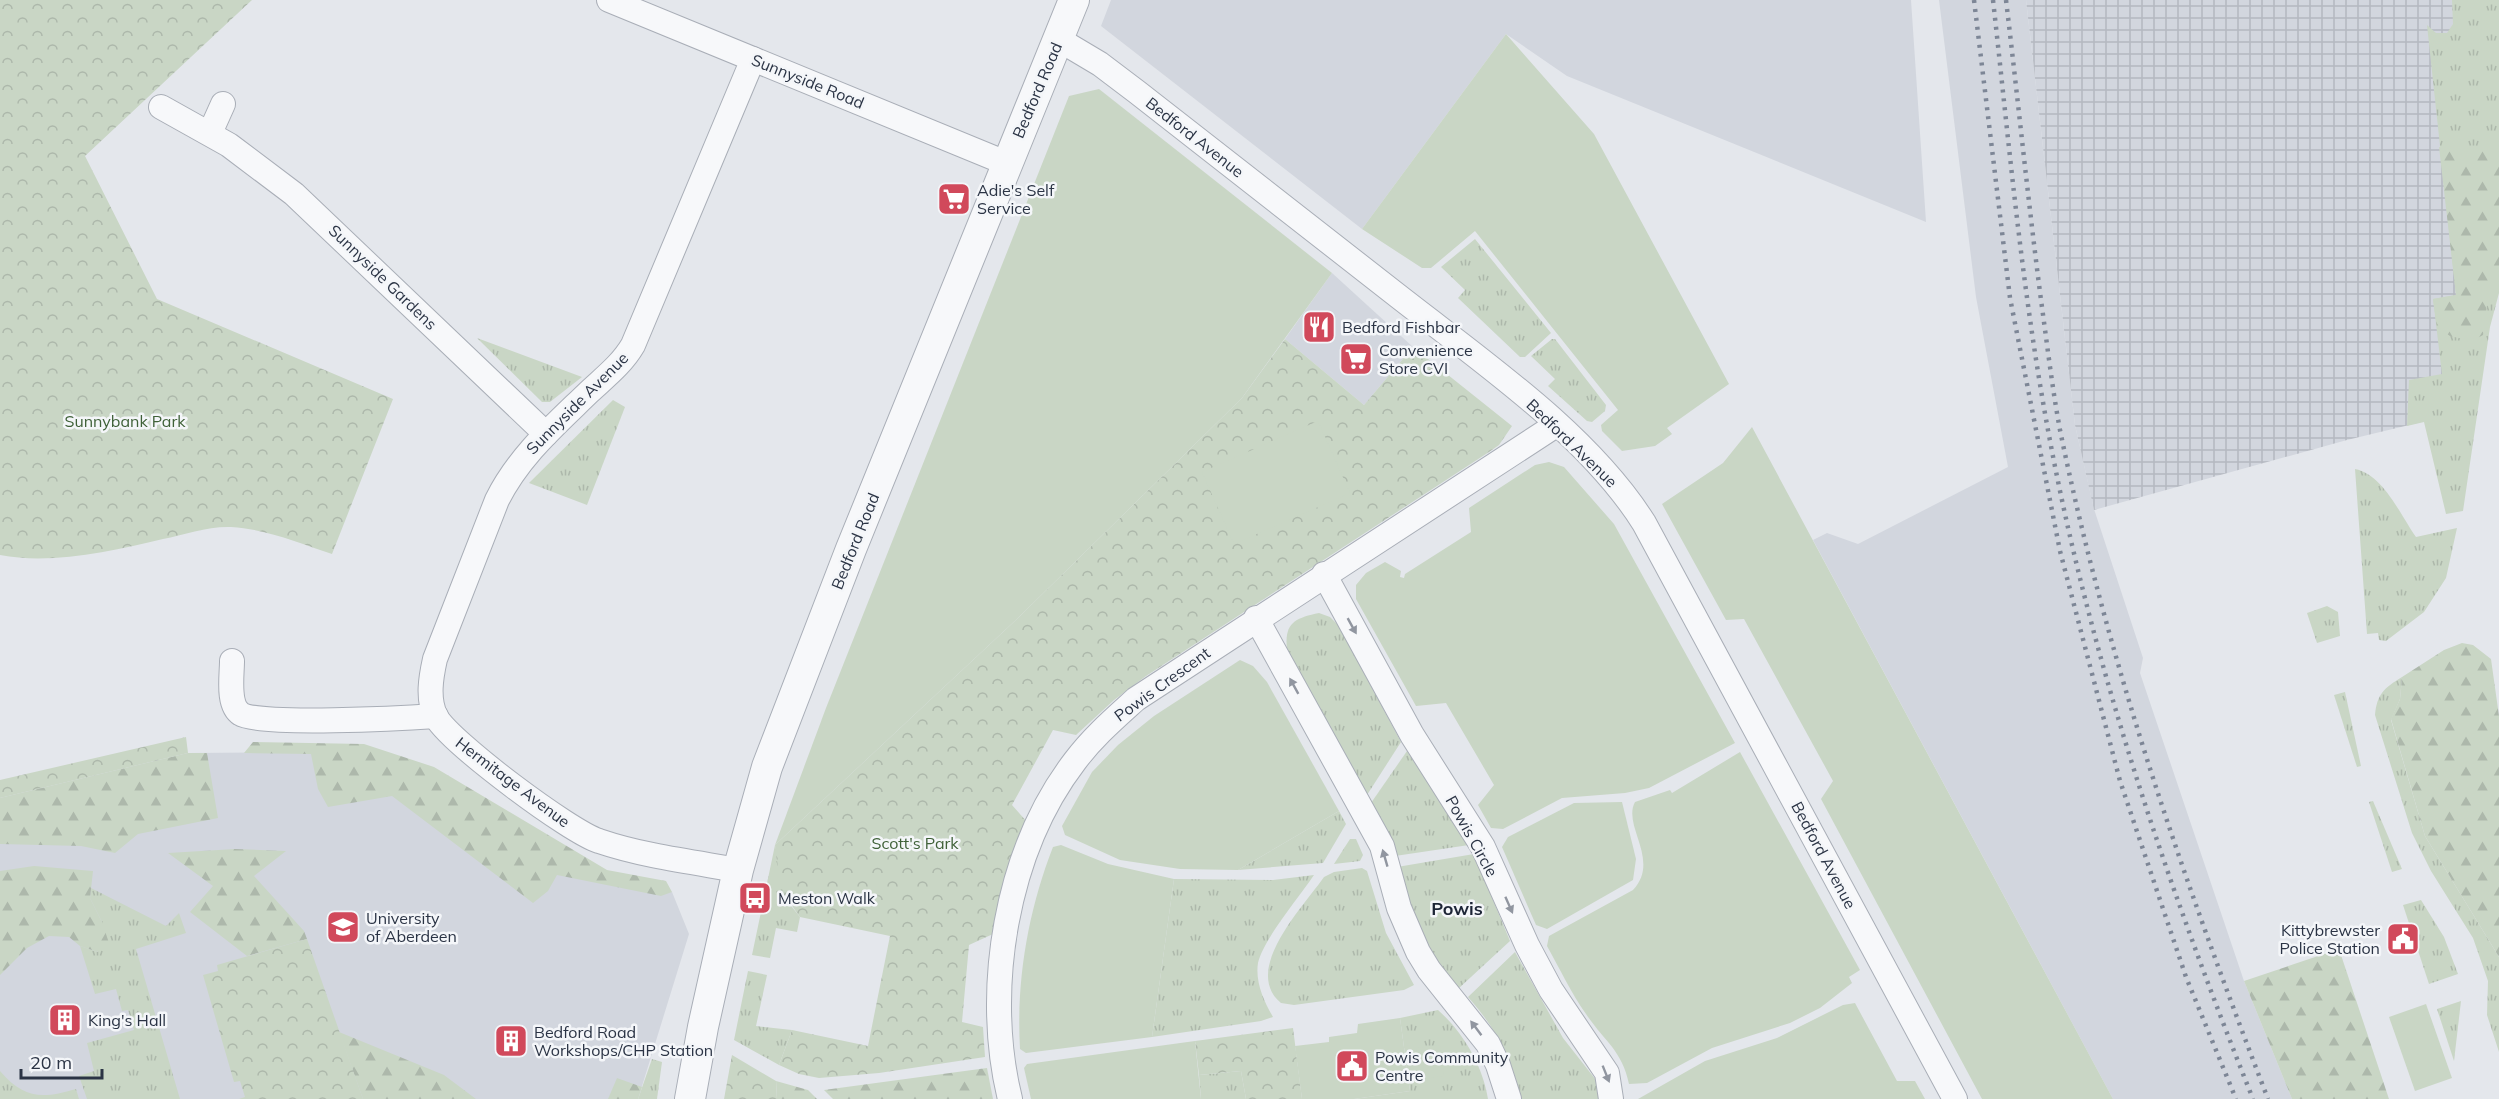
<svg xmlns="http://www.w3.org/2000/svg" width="2499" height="1099" font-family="Mulish,sans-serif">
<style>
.built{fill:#d2d6de}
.industrial{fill:url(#industrial-grid)}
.grass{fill:url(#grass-tufts)}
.forest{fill:url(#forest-firs)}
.park{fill:url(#park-crowns)}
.garden{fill:#c9d6c5}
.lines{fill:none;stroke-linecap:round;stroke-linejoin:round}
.minor-casing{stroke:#a9aeb7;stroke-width:26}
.tertiary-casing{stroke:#a9aeb7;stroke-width:32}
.minor{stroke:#f7f8fa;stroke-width:24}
.tertiary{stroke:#f7f8fa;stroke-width:30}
.rail{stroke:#7d8696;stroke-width:4.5;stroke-dasharray:3 6;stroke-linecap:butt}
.oneway{fill:#9196a0}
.labels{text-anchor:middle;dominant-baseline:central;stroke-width:5;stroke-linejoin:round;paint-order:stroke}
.street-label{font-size:16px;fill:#2b3445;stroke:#f4f6f9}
.poi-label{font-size:16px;fill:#2b3445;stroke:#f4f6f9;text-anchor:start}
.park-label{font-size:16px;fill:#3f6138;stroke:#f4f6f9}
.neighbourhood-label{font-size:18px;font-weight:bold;fill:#1d2536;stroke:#f4f6f9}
</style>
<defs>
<pattern id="industrial-grid" width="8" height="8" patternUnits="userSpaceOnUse" patternTransform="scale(1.5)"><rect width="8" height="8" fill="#d2d6de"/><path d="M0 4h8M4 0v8" fill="none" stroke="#b4b8c0"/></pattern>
<pattern id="grass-tufts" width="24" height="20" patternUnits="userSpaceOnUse" patternTransform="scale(1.5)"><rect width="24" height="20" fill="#c9d6c5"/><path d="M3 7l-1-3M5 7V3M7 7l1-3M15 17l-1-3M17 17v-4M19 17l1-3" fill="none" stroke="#adb8ab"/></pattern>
<pattern id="forest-firs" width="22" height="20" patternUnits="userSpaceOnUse" patternTransform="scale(1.5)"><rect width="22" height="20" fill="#c9d6c5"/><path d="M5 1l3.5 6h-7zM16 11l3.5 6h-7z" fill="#adb8ab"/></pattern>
<pattern id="park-crowns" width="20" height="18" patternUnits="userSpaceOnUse" patternTransform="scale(1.5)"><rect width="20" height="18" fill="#c9d6c5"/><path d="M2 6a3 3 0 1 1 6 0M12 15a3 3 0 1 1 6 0" fill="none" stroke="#adb8ab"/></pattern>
</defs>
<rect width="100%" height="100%" fill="#e4e7ec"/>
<g class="built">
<path d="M1111,0h800l15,222 -359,-146 -61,-42 -144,195 -261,-203z"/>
<path d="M1939,0h87l49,425 19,84 49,149 -3,15 104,308 48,118h-179l-300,-559 14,-7 31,11 150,-77 -32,-170z"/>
<path d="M1332,273l81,74 -49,58 -79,-66z"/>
<path d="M298,752l13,2 272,121 89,17 17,42 -51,165h-638v-301l188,-45z"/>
</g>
<path class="industrial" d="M2026,0h473l-44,414 -108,26 -253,70 -19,-85z"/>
<g class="grass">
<path d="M2452,0h47v293l-9,34 -27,184 -17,3 -22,-92 -17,4 2,-46 33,-6 -9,-75 23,-4 -29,-270 9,8h11l6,-9z"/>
<path d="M1475,239l76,94 -26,24h-5l-62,-59 7,-8 -24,-23z"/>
<path d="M477,338l105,39 -32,25h-8z"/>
<path d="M1552,339h3l51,66 -1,6 -13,11 -5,-1 -39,-35 7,-7 -24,-23z"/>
<path d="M613,400l12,7 -38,98 -58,-22z"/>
<path d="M2355,469c28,5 46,47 61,68l41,-9 -11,50 -22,34 -38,29 -7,-1 -1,-7 -11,1z"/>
<path d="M2327,606l11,6 2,24 -23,7 -10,-30z"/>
<path d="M1319,613l11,4 9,9 62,116 -34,53 -80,-146c-3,-26 8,-31 32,-36z"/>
<path d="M2402,677l-2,22 -9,21 34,116 74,121v95l-12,-37 1,-34 -15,-43 -42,-67 -19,-38 -37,-118c2,-21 9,-27 27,-38z"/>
<path d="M2345,692l16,74 -4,1 -23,-72z"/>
<path d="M1407,751l62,94 -74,11 -24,-53z"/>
<path d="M2373,801l29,68 -10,3 -23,-70z"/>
<path d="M1339,811l7,13 -23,39 -85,7z"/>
<path d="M1350,839h6l7,16 -3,6 -26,3z"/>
<path d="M775,845l13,57 12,15 -3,15 -21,-4 -6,30 -18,-3z"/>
<path d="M1474,854l36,87 -52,48c-34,-37 -45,-76 -61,-122z"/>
<path d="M1362,868l5,3 19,62 28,52 -10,5 -110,15 -13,-2c-40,-33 23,-97 43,-126l10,-5z"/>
<path d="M1314,875c-14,21 -51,65 -56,88 -3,19 6,38 15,54l-12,4 -109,16 22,-158 99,1z"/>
<path d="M91,888l75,38 13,-13 7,20 -50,16 44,150h-93l-8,-23 15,-5 -7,-28 47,-13 -6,-20 -6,1 -6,-22 -21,5 -15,-48 18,6 4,-30 -12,-24z"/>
<path d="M2421,900l23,37 14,37 -29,10 -26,-79z"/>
<path d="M1515,952l48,86 33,42 5,19h-80c-9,-40 -26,-72 -53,-102z"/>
<path d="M748,971l19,4 -11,51 36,4 -13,35 -45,-25z"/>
<path d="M2461,1001l-7,60 -17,-52z"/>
<path d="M1438,1010c25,22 45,56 50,89h-134l56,-8 -10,-73z"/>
<path d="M652,1059l10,3 -5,37h-19z"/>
<path d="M0,1071c24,28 42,28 76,18l3,10h-79z"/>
<path d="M1241,1071l5,28h-45l-2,-24z"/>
</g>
<g class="forest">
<path d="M2439,147l60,4v125l-11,21 -5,38 -11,6 -22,-5 -13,-9 -4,-28 23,-4z"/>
<path d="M2462,643l11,2 18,14 8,57v241l-74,-121 -34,-117 9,-20 2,-22 42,-27z"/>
<path d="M253,742l111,2 70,23 173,103 59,11 6,11 -11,4 -104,-21 -9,16 -15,12 -141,-107 -64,11 -10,-18 -7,-35 -67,-1z"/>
<path d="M188,753h19l11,65 -80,16 -23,19 -34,-7 -81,-2v-46z"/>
<path d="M235,849l51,2 -32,25 50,55 3,8 -60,17 -57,-44 23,-26 -45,-33z"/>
<path d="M34,866l59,5 -3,27 12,24 7,21 -11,9 -18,-6 -11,-9 -20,-1 -22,12 -27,27v-104z"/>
<path d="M2339,949l50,150h-97l-48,-118z"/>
<path d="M339,1032l105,43 32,24h-113z"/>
<path d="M987,1068l6,31h-160l-9,-9z"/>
<path d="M617,1078l25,9 -4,12h-30z"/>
<path d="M776,1081l32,9 9,9h-40z"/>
</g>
<g class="park">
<path d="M0,0h252l-167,156 72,143 236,100 -61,155c-33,-11 -66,-25 -101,-27 -22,-1 -47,8 -68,12 -51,12 -112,26 -163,16z"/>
<path d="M1285,339l79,66 49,-58 99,79 -13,19 -10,7 -343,224 -32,24 -38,35 -23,-5 -41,75 15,17 -21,52 -13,60 -24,11 -7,77 21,5 2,30 -106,16 -60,5 -20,-4 -20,-9 13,-35 76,16 22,-110 -90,-19c-17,-22 -22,-44 -25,-72l244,-228 223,-219z"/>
<path d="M186,737l2,16 -188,45v-18z"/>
<path d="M307,939l56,160h-124l6,-2 -5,-16 -6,1 -31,-107 15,-4 -1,-6z"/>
<path d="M1293,1028l9,71h-56l-5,-28 -42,4 -4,-34z"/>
<path d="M732,1055l44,26 1,18h-53z"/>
</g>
<g class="garden">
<path d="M1506,34l88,100 135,250 -62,44 5,6 -17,12 -33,5 -20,-20 -1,-6 17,-15 -143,-179 -44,37h-9l-60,-39z"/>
<path d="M1099,89l233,184 -90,125 -223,219 -244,228 51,-137 243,-612z"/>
<path d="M1318,421l32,72 -116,51 -32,-72z"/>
<path d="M1752,427l361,672h-131l-161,-300 12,-18 -89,-162 -18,1 -64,-116 61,-41z"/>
<path d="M1549,462l15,5 50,57 121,219 -86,45 -24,5 -63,5 -59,31 -12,-1 -13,-23 16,-20 -48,-82 -30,3 -60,-107v-14l10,-12 19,-11 16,9 -1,6 4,1 1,-4 66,-42 -2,-24 66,-43z"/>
<path d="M1240,660l13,6 14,16 72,129 -101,59 -58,-1 -60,-9 -55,-25 -3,-9 30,-54 26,-27 36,-29z"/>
<path d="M1740,752l120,218 -11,7 3,6 -32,25 -30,15 -78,25 -65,35 -18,1c-7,-34 -25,-43 -43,-70 -15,-21 -26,-45 -39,-68l2,-10 84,-46c28,-30 -11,-64 2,-88l35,-12 2,3z"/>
<path d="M1622,802l14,57 -3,21 -86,49 -11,-4 -34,-78 6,-10 66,-34z"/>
<path d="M1061,845l47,19 66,15 -22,158 -126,16 -6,-4c-4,-68 8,-138 33,-202z"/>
<path d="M1855,1003l42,78h18l10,18h-287l67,-38 72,-23 66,-33z"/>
<path d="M2426,1004l26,74 -37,13 -26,-74z"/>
<path d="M1400,1018l10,73 -56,8h-52l-7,-53 34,-4v-5l28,-4 1,-9z"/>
<path d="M1195,1041l6,58h-170l-7,-31 3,-4z"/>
<path d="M1440,1045l4,31 -24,3 -4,-31z"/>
</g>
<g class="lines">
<defs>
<g id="minor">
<path d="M609,0l397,163"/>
<path d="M1058,39l42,25 37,28c87,68 174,136 261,204 83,65 190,138 246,227l311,576"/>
<path d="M161,107l68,38 65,49 252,240"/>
<path d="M210,133l13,-29"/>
<path d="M1324,574l88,161 71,112 44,98 24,45 56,83 4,26"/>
<path d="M1256,618l126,228 17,62 19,44 11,18 59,74 10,21 11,34"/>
<path d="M232,661c0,15 -5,44 9,53 17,12 166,4 195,2"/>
<path d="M738,870c-46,-8 -95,-14 -139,-29 -29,-9 -148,-98 -163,-124 -9,-18 -5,-40 -1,-58l62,-159c22,-44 57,-74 92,-108 16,-15 33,-28 44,-47l120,-286"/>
<path d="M1010,1099c-27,-109 -4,-248 65,-338 18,-24 39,-42 61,-62l420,-274"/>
</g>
<path id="tertiary" d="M690,1099l13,-72 35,-157 29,-103 84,-218 223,-549"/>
</defs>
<use href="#minor" class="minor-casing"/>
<use href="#tertiary" class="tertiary-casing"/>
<use href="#minor" class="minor"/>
<use href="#tertiary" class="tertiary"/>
<g class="rail">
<path d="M1974,0l36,298 50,253 60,230 66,196 50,122"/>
<path d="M1993,0c15,134 27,269 50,402 41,239 120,472 210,697"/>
<path d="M2006,0c12,100 22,200 35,300 6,43 11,87 19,130 47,230 124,451 208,669"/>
</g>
</g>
<defs><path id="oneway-solid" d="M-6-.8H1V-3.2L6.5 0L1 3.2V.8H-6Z" transform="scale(1.5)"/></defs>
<g class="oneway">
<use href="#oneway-solid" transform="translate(1352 626) rotate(61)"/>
<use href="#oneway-solid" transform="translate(1294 686) rotate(-119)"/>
<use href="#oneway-solid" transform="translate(1385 858) rotate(-106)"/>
<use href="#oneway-solid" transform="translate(1509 905) rotate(66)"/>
<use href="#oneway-solid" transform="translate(1476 1028) rotate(-127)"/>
<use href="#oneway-solid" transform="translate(1606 1074) rotate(68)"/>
</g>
<defs>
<symbol id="supermarket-square" viewBox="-11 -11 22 22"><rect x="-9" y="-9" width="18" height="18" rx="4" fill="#d1495b" stroke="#f4f6f9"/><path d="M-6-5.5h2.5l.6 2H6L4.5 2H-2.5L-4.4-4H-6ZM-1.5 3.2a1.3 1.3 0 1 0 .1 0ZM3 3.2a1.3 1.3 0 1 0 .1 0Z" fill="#fff"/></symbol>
<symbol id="restaurant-square" viewBox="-11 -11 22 22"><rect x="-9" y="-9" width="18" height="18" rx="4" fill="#d1495b" stroke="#f4f6f9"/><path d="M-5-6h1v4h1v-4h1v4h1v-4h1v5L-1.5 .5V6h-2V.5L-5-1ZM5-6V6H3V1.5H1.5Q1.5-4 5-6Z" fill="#fff"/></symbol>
<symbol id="bus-square" viewBox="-11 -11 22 22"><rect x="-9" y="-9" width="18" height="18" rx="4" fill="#d1495b" stroke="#f4f6f9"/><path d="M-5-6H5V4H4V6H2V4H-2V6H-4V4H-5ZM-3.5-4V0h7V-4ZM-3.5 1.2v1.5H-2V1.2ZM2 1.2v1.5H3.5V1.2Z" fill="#fff"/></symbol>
<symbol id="university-square" viewBox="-11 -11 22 22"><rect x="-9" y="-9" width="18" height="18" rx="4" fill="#d1495b" stroke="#f4f6f9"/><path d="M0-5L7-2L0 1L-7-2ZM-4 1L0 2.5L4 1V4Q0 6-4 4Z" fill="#fff"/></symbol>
<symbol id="civic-square" viewBox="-11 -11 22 22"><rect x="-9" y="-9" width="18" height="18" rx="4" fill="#d1495b" stroke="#f4f6f9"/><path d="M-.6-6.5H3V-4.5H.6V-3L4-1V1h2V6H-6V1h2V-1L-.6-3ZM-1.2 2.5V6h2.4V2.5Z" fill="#fff"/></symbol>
<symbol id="building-square" viewBox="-11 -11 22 22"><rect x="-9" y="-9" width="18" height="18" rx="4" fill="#d1495b" stroke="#f4f6f9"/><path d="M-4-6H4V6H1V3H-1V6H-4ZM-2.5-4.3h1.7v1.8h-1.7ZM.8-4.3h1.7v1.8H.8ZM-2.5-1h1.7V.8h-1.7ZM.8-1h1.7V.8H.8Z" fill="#fff"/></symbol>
</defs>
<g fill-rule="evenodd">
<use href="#supermarket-square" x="935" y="180" width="38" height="38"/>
<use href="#restaurant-square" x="1300" y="308" width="38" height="38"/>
<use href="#supermarket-square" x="1337" y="340" width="38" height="38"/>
<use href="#bus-square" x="736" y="879" width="38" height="38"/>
<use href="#university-square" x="324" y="908" width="38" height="38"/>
<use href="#civic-square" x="2384" y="920" width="38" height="38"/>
<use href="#building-square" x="46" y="1001" width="38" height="38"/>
<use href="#building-square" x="492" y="1022" width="38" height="38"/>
<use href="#civic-square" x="1333" y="1047" width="38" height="38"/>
</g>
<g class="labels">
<g class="street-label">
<text transform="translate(808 81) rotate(22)">Sunnyside Road</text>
<text transform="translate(1037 90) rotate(-67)">Bedford Road</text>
<text transform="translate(1195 137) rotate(38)">Bedford Avenue</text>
<text transform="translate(383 277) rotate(44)">Sunnyside Gardens</text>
<text transform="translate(577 403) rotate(-45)">Sunnyside Avenue</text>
<text transform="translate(1572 443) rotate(44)">Bedford Avenue</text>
<text transform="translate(855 541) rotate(-68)">Bedford Road</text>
<text transform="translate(1162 684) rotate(-36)">Powis Crescent</text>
<text transform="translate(513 782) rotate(37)">Hermitage Avenue</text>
<text transform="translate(1472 836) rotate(61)">Powis Circle</text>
<text transform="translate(1824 855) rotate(62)">Bedford Avenue</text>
</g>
<g class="poi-label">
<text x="977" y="190">Adie's Self<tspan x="977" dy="18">Service</tspan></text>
<text x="1342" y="327">Bedford Fishbar</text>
<text x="1379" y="350">Convenience<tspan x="1379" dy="18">Store CVI</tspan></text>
<text x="778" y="898">Meston Walk</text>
<text x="366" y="918">University<tspan x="366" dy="18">of Aberdeen</tspan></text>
<text x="2380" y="930" text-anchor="end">Kittybrewster<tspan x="2380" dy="18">Police Station</tspan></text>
<text x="88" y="1020">King's Hall</text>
<text x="534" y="1032">Bedford Road<tspan x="534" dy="18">Workshops/CHP Station</tspan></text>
<text x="1375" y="1057">Powis Community<tspan x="1375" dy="18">Centre</tspan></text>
</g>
<g class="park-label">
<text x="125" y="421">Sunnybank Park</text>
<text x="915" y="843">Scott's Park</text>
</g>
<g class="neighbourhood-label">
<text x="1457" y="908">Powis</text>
</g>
</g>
<path d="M21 1069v9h81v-9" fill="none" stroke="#2b3445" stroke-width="3"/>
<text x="30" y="1069" font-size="18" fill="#2b3445" stroke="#f4f6f9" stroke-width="4.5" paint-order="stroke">20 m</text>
</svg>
